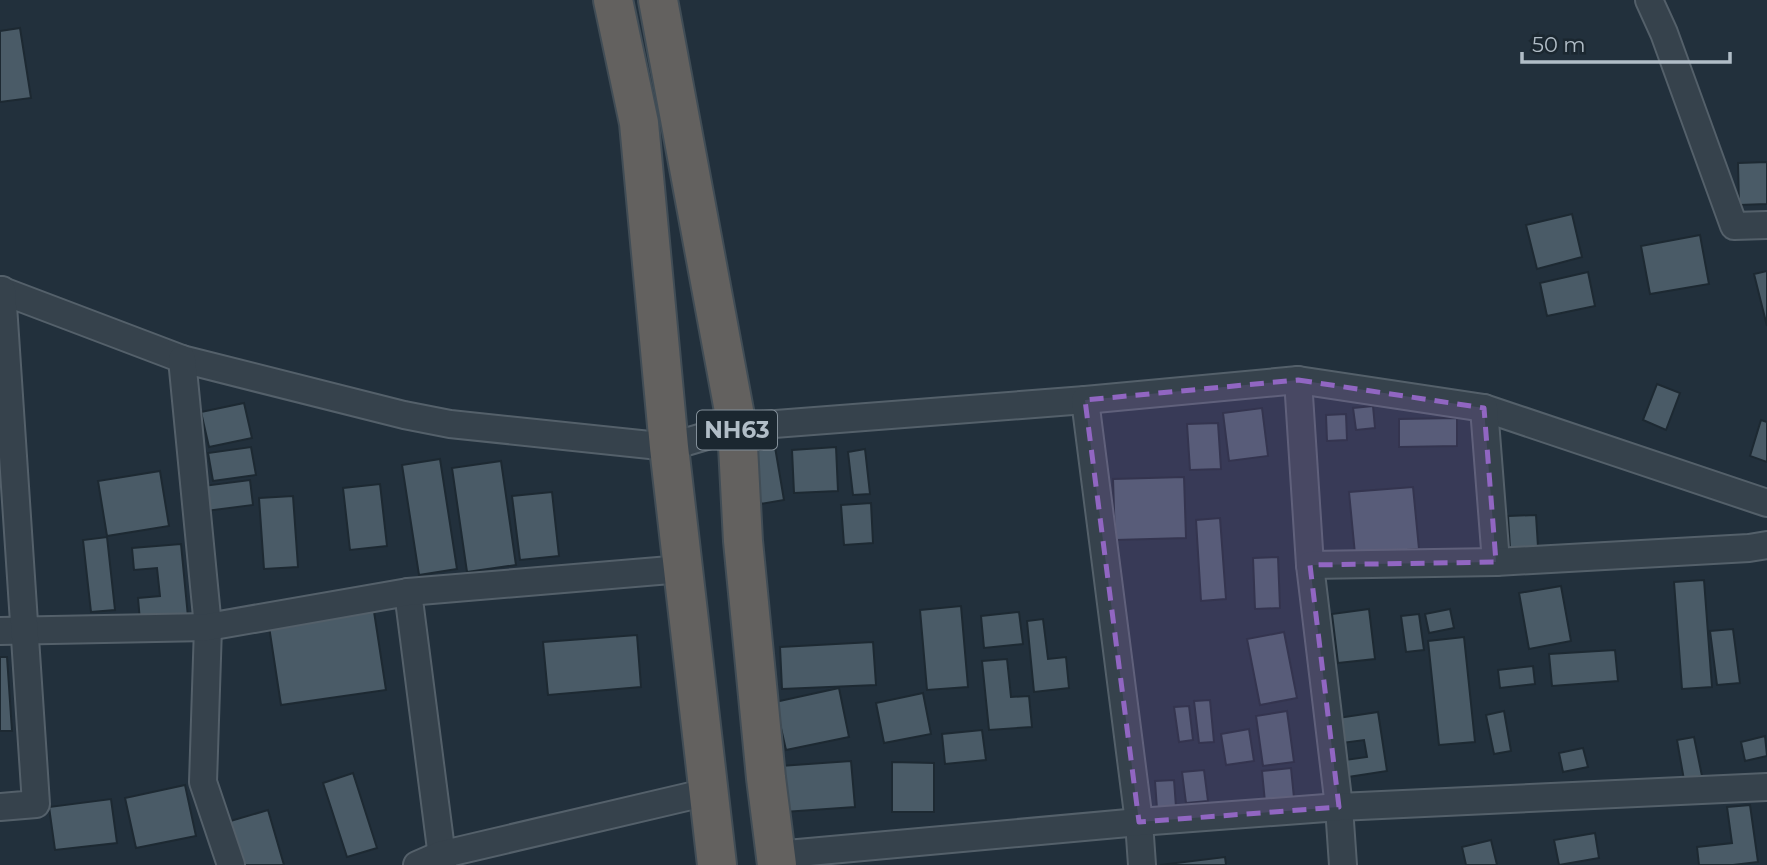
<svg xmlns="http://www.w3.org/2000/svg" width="1767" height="865" font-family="Montserrat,sans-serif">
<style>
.building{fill:#4a5b67;stroke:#1d2932;stroke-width:2}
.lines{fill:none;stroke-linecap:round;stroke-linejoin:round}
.minor-casing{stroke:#54606a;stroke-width:30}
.trunk-casing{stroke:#414d56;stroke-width:42}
.minor{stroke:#36424c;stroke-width:26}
.trunk{stroke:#63615f;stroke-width:38}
.marked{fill:#9166c2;fill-opacity:0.2;stroke:#9166c2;stroke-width:5;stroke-dasharray:14 9;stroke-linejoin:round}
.labels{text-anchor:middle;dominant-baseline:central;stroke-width:5;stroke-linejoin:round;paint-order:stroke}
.shield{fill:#1b2730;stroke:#84909a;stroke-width:2}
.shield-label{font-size:23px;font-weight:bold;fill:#b1bdc7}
</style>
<rect width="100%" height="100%" fill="#22303c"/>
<g class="building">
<path d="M20,28l11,70 -31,4v-71z"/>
<path d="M1767,162v42l-28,1 -1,-42z"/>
<path d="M1572,214l10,43 -45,12 -11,-44z"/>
<path d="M1700,235l9,49 -59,10 -9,-48z"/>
<path d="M1767,271v55l-13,-52z"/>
<path d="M1588,272l7,34 -48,10 -7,-33z"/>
<path d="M1657,384l23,9 -14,37 -23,-10z"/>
<path d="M244,403l8,35 -43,9 -8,-35z"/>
<path d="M1373,406l2,22 -19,2 -3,-22z"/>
<path d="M1262,408l6,48 -39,5 -6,-48z"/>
<path d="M1346,414l1,26 -20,1 -1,-26z"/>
<path d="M1457,418v28l-58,1v-28z"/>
<path d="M1761,420l6,2v40l-17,-6z"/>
<path d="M1218,423l3,46 -31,1 -3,-46z"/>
<path d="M251,447l5,28 -43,6 -5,-28z"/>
<path d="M775,447l9,53 -24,4 -8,-53z"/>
<path d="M836,447l2,44 -44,2 -2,-43z"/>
<path d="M865,449l5,45 -17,1 -5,-43z"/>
<path d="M440,459l17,110 -38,6 -17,-110z"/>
<path d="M501,461l15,104 -49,7 -15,-104z"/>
<path d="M160,471l9,55 -62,10 -9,-55z"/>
<path d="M1184,477l2,61 -71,2 -2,-61z"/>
<path d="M250,480l3,25 -47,6 -3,-25z"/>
<path d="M380,484l7,62 -37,4 -7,-62z"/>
<path d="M1413,487l6,62 -64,5 -6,-62z"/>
<path d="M552,492l7,64 -39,4 -8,-64z"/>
<path d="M293,496l5,71 -34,2 -5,-71z"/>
<path d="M871,503l2,40 -29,2 -3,-40z"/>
<path d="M1536,515l2,32 -28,1 -2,-32z"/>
<path d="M1220,518l6,81 -25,2 -5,-81z"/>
<path d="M107,537l8,73 -24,2 -8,-72z"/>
<path d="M181,544l7,73 -48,4 -2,-23 22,-2 -3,-28 -23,2 -2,-22z"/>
<path d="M1278,557l2,51 -25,1 -2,-51z"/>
<path d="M1704,580l8,107 -30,2 -8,-107z"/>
<path d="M1561,586l10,55 -42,8 -10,-56z"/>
<path d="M373,605l13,85 -105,15 -13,-85z"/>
<path d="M961,606l7,81 -41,3 -7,-80z"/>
<path d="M1369,609l6,50 -37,4 -6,-49z"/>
<path d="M1450,609l4,19 -25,5 -4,-19z"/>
<path d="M1019,612l4,32 -39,4 -3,-32z"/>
<path d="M1419,614l5,36 -18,2 -5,-36z"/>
<path d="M1043,619l5,40 18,-2 3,31 -35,4 -7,-71z"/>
<path d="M1733,629l7,54 -23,2 -7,-54z"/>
<path d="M1284,632l13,66 -37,7 -13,-66z"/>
<path d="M637,635l4,52 -93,8 -5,-53z"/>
<path d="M1464,637l11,105 -36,3 -11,-104z"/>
<path d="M873,642l3,43 -94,4 -2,-42z"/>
<path d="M1615,650l3,31 -66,5 -3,-32z"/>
<path d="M0,657h7l5,74h-12z"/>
<path d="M1007,659l4,38 18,-1 3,31 -43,3 -7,-69z"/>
<path d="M1533,666l2,18 -35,4 -2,-18z"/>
<path d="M839,688l10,49 -63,13 -11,-48z"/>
<path d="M923,693l8,41 -47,9 -8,-40z"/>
<path d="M1210,700l4,42 -15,1 -5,-42z"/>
<path d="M1189,706l4,34 -14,2 -5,-35z"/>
<path d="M1287,711l7,51 -31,4 -7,-50z"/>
<path d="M1504,711l7,40 -17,3 -8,-39z"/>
<path d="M1378,712l9,59 -39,6 -3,-17 22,-3 -3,-17 -22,3 -4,-25z"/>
<path d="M1249,729l5,32 -28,4 -5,-31z"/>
<path d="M982,730l4,30 -41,4 -3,-30z"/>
<path d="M1765,736l2,20 -22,5 -4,-19z"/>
<path d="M1694,737l8,39 -18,4 -7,-40z"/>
<path d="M1583,748l5,19 -25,5 -4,-19z"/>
<path d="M851,761l4,46 -71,5 -4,-46z"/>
<path d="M892,762l42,1v49h-42z"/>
<path d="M1291,768l3,30 -29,4 -3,-31z"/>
<path d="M1204,770l4,31 -22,2 -4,-31z"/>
<path d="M353,773l24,75 -30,9 -24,-74z"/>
<path d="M1174,780l2,27 -19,2 -2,-28z"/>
<path d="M185,785l11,51 -60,12 -11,-50z"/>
<path d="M111,799l6,44 -62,7 -6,-43z"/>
<path d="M1750,805l8,57 -25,3h-34l-2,-18 35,-4 -5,-36z"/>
<path d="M268,810l16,55h-44l-13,-43z"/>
<path d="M1595,833l4,25 -40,7 -5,-25z"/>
<path d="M1491,840l6,25h-31l-4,-18z"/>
<path d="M1225,857l1,8h-66z"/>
</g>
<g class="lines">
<defs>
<g id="minor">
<path d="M1649,0l15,33 70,193 33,-1"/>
<path d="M0,290l182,69 222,56 46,9 219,23 68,-20 348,-27 213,-20 186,28 283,95"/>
<path d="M182,359l26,268 -5,155 28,83"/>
<path d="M1298,380l12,185 29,242 4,58"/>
<path d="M1085,400l54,422 3,43"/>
<path d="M1484,408l12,154"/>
<path d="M1310,565l186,-3 253,-14 18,-3"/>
<path d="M408,592l35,273"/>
<path d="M0,631l208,-4 200,-35 274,-23"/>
<path d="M0,807l36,-3 -34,-514"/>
<path d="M776,855l363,-33 200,-15 428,-20"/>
<path d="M417,865l23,-10 268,-63"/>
</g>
<g id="trunk">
<path d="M613,0l26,123 30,324 48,418"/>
<path d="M658,0l79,427 6,114 23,237 11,87"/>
</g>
</defs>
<use href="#minor" class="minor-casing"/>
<use href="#trunk" class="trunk-casing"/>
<use href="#minor" class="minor"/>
<use href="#trunk" class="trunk"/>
</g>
<path class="marked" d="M1298,380l186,28 12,154 -186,3 29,242 -200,15 -54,-422z"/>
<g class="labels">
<rect class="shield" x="697" y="410.5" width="80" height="39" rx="5"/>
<g class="shield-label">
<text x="737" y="430">NH63</text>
</g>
</g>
<path d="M1522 52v10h208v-10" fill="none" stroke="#b1bdc7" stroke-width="3.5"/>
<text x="1532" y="52" font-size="21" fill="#b1bdc7" stroke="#1b2730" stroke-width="5" paint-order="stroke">50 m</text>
</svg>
